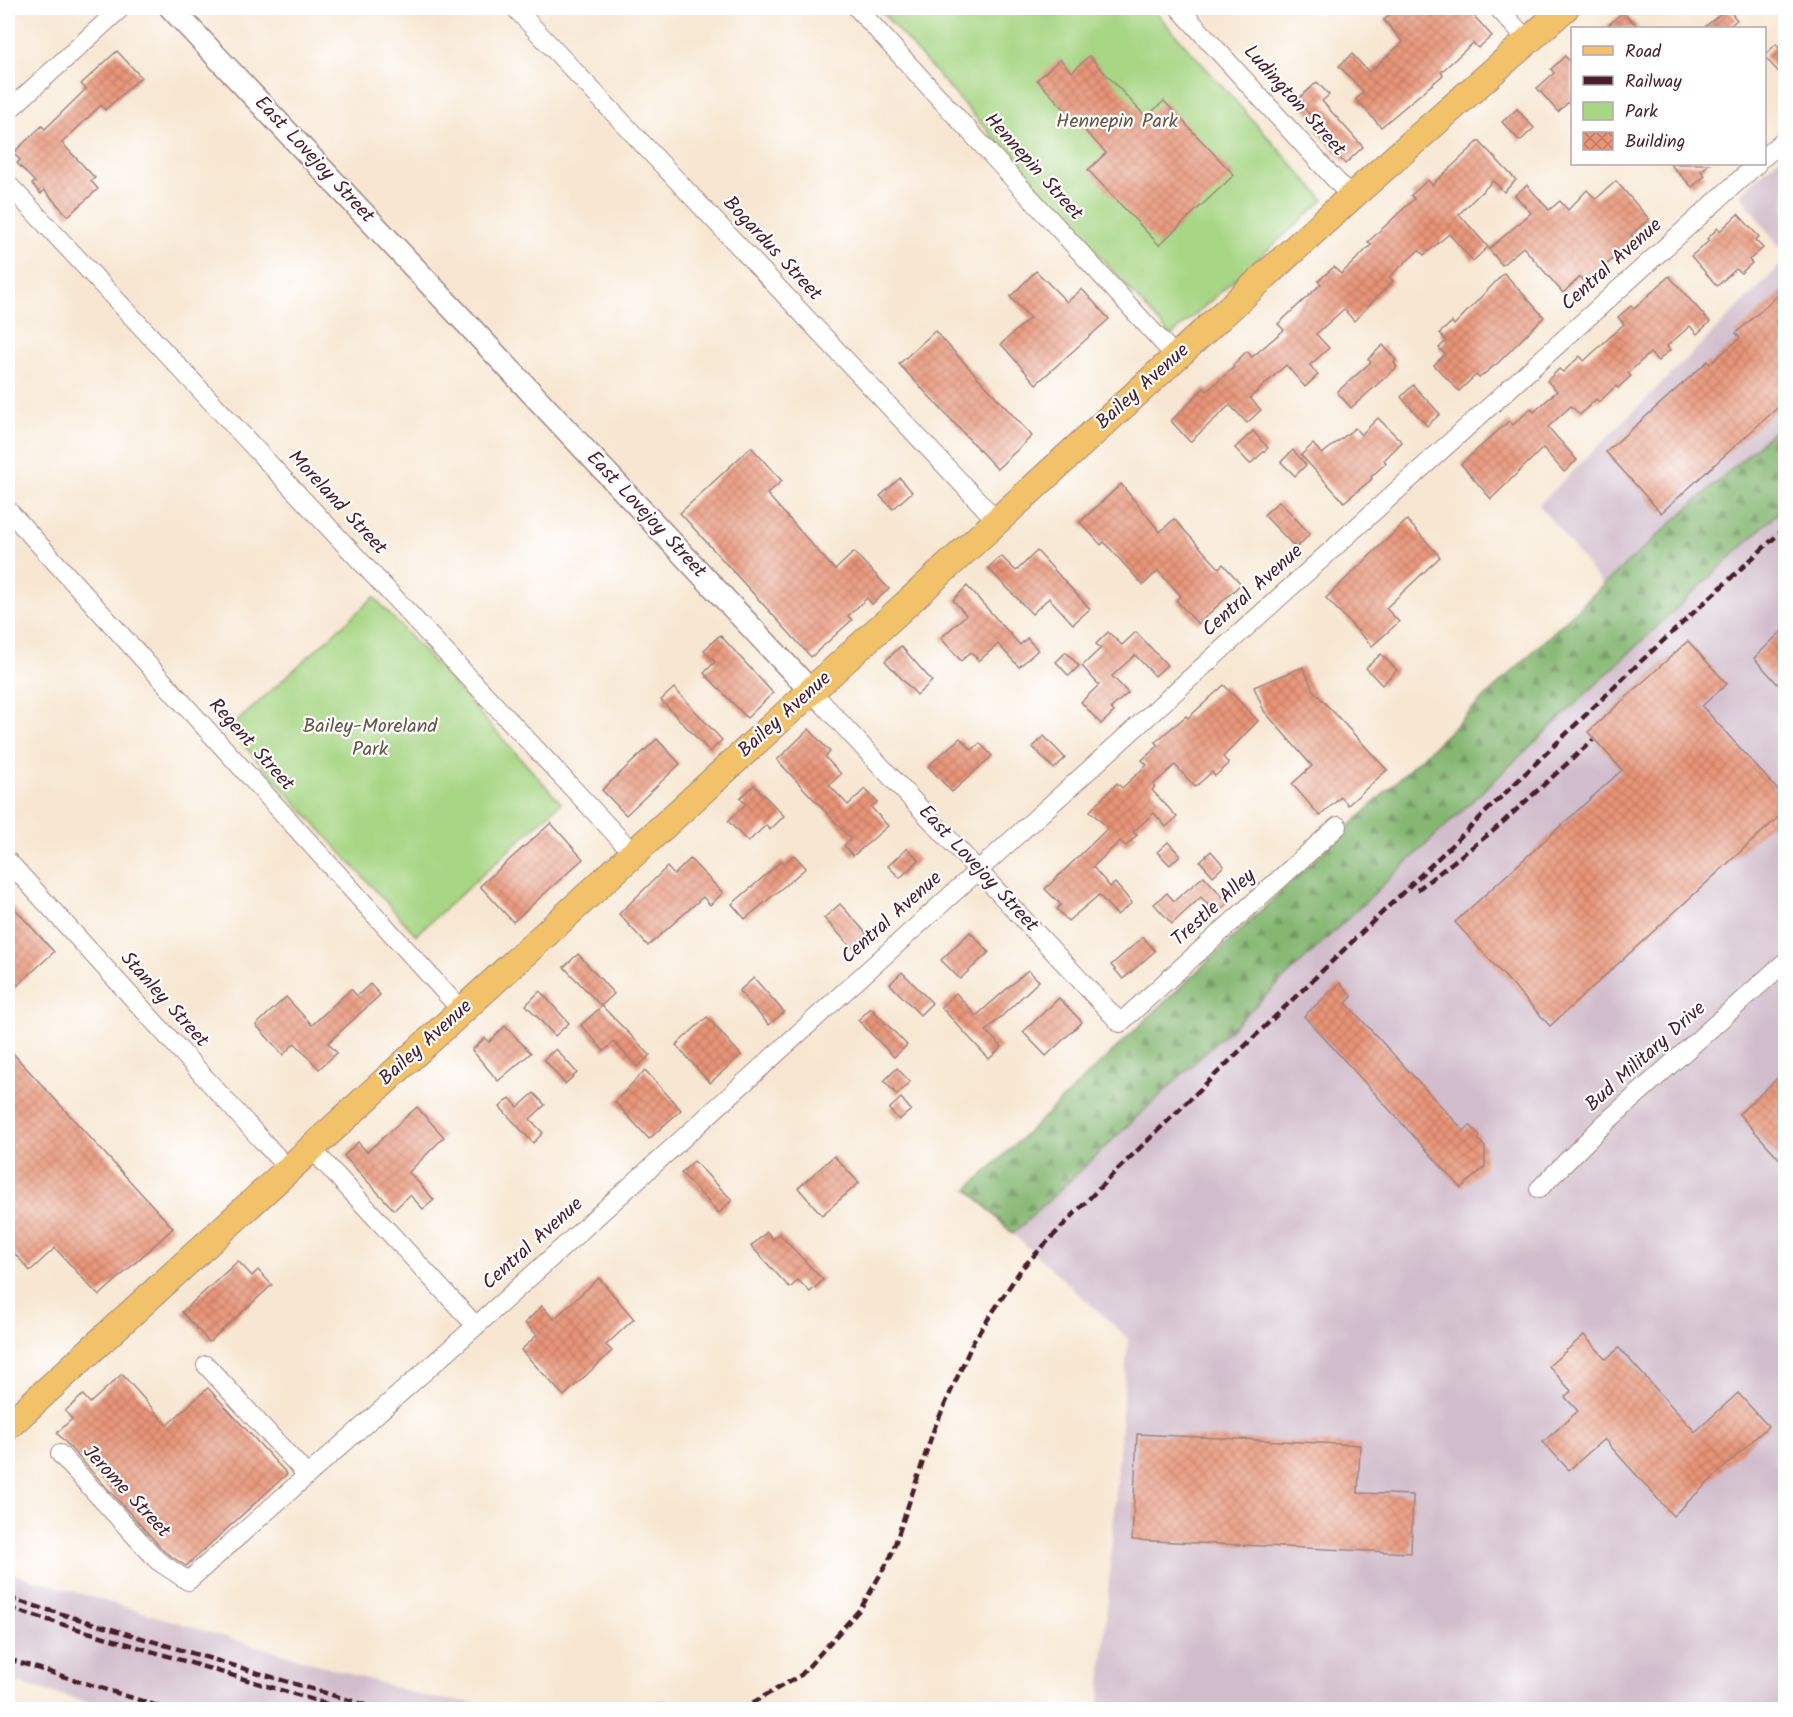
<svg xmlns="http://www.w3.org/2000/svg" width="1793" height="1717" font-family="Kalam,sans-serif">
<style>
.industrial{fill:#d1bdcb}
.green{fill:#a7d684;stroke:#787a58;stroke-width:1.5}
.forest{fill:url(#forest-firs);stroke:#686b4e;stroke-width:1.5}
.building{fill:url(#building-cross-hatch)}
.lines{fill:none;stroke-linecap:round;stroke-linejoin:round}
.minor-casing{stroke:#a0837e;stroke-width:20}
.tertiary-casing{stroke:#a0837e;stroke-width:25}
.primary-casing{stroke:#a0837e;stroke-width:29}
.minor{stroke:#fff;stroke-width:18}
.tertiary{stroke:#fff;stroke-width:22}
.primary{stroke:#f2c26a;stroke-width:27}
.rail{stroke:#4a1f2b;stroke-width:4.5;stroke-dasharray:9 4.5;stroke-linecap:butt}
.labels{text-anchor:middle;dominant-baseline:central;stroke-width:4.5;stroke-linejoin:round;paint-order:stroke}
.street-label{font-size:20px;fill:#4a1f2b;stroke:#fff}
.park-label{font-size:20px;fill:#665646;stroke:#fff}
</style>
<defs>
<pattern id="forest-firs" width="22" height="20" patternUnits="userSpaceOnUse" patternTransform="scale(1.5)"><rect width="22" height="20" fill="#85b772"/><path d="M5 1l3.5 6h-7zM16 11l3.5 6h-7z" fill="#6f945e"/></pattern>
<pattern id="building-cross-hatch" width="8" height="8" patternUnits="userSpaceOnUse" patternTransform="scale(1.5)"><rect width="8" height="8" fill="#e99578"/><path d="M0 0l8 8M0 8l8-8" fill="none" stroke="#bf7963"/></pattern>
</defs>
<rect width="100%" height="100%" fill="#fff"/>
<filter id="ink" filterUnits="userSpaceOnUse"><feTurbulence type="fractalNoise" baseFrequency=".0167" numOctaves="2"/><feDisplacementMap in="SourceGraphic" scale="12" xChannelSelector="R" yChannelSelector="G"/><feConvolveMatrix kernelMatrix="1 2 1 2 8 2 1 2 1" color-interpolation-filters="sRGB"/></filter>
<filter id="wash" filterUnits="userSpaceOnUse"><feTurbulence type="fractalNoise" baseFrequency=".008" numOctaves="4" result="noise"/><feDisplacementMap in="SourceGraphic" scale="24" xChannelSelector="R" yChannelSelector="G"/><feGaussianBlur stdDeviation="1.35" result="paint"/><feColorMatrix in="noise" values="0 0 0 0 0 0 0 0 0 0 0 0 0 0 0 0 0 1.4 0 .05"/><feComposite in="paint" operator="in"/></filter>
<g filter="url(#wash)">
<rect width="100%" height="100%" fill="#f7e7d2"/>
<g class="industrial">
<path d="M1785,152v103l-45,-61z"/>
<path d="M1785,261v160l-182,164 -64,-80z"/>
<path d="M1785,506v1203h-686l29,-371 -115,-104z"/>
<path d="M8,1572l423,126 102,11h-423l-102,-29z"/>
<path d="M667,1699l14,10h-101z"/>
</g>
<g class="green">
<path d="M878,8h274l172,192 -153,136z"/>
<path d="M374,597l187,206 -145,132 -187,-206z"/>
</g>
<path class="forest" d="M1785,421v85l-772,728 -45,-45 635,-604z"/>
<g id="blocks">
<g class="building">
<path d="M1397,8h70l25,28 -14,12 -5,-5 -32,29 2,3 -62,52 -25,-28 8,-7 -25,-26 13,-12 17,18 34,-30 -19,-22z"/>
<path d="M1727,8l10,12 -10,8h-23z"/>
<path d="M1623,12l16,16h-34z"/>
<path d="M1776,44l9,11v24l-21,-23z"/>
<path d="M117,51l24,26 -36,33 -4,-5 -39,38 33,35 -4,3 7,8 -30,27 -24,-26 -3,4 -9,-10 3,-2 -18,-19 3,-3 -7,-7 29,-27 3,3 41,-40 -5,-5z"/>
<path d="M1089,56l57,61 18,-16 70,74 -75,70 -71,-75 18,-17 -69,-73 23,-21 12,13z"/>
<path d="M1565,56l7,8v35l-14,13 -21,-24 17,-15 -3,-4z"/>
<path d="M1317,82l12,13 -7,6 41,46 -18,17 -30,-35 4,-4 -22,-25z"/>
<path d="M1517,109l17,19 -14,13 -18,-19z"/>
<path d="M1479,141l37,39 -12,12 -11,-11 -34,33 29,33 -15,14 -24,-27 -25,21 -5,-5 -30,27 4,4 -39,40 -10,-12 -28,25 13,14 -19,17 8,10 -13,12 -19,-22 -36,33 11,12 -14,13 -17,-18 -40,37 -19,-21 33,-33 3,3 27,-24 -1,-2 14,-14 5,6 32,-27 -6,-6 43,-40 -3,-3 16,-14 7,7 30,-29 -3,-3 46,-43 -3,-4 17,-15 4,5z"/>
<path d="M1670,164h39l-8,7 4,5 -13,11z"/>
<path d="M1616,181l33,38 -18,16 4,4 -49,44 -6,-6 -17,16 -40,-46 -21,18 -13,-16 42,-36 -16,-18 12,-10 22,25 11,-9 8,9 19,-20 9,9z"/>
<path d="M1738,214l21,23 -4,3 8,8 -14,12 3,3 -11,10 -5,-4 -19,17 -26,-30 18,-15 -2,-2 11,-11 2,3z"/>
<path d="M1036,271l31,31 15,-13 27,30 -73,65 -35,-40 29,-26 -20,-21z"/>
<path d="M1504,273l40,44 -45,45 -20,16 -3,-3 -17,16 -25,-26 11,-11 -6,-6 7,-7 -6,-8 12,-11 2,3z"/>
<path d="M1669,276l41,46 -13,12 -7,-8 -23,20 3,4 -12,11 -8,-8 -22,20 3,3 -13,12 -2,-2 -17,16 -3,-3 -16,16 -9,-9 -23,21 29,33 -13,12 -21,-24 -52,51 -30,-35 48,-43 4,4 18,-17 3,4 23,-21 -10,-10 12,-12 4,3 17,-16 4,5 40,-37 -6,-7 13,-11 3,3z"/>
<path d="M1785,289v112l-124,112 -55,-61 102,-91 2,3 30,-26 -4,-5z"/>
<path d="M935,331l97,105 -35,33 -98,-105z"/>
<path d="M1383,345l13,15 -2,3 3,4 -46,41 -14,-16 34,-30 -3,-3z"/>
<path d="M1413,385l27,29 -13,12 -26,-29z"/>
<path d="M1378,418l24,24 -18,18 2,3 -15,14 1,2 -28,23 -43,-47 12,-11 9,10 33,-26 6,7z"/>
<path d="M1253,431l15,17 -18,16 -15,-16z"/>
<path d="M751,447l31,34 -15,13 68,76 19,-18 35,37 -17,15 -5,-6 -19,18 4,4 -41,37 -131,-144z"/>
<path d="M1293,450l13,15 -11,11 -14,-14z"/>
<path d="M900,478l12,14 -19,17 -13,-13z"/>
<path d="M1121,484l39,48 14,-13 45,49 4,-4 18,20 -43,40 -22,-24 5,-4 -23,-25 -15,14 -39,-43 -3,3 -21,-23z"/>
<path d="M1279,501l31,33 -14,14 -32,-33z"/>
<path d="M1407,520l33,37 -54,51 13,14 -27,24 -46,-48z"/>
<path d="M1037,551l53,58 -17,15 -24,-26 -17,16 -44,-46 13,-12 15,15z"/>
<path d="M967,586l53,59 7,-7 11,12 -19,17 -21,-23 -19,17 -8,-9 -10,9 -20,-23 25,-23 -13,-15z"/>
<path d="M1785,628v64l-31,-34z"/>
<path d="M1108,632l14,13 14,-13 31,33 -12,11 -20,-21 -23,21 16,17 -17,15 3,4 -13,12 -20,-22 18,-17 -17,-19 19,-18 -5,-4z"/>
<path d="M720,635l53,58 -26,25 -43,-45 11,-11 -11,-12z"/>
<path d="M1688,641l39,43 -25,22 83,92v13l-235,215 -95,-104 167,-152 -34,-38z"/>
<path d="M901,646l31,35 -15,14 -32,-34z"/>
<path d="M1066,652l13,14 -10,10 -13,-14z"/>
<path d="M1381,654l16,16 -15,15 -16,-17z"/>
<path d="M1303,667l10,23 74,80 -39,35 -7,-8 -21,19 -28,-32 20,-18 -48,-55 -10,-24z"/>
<path d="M1224,685l34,36 -35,36 6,7 -14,12 -3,-4 -17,15 -20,-22 -22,20 2,2 -3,3 25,27 -11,10 -12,-14 -21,19 4,3 -11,11 -6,-5 -27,26 17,20 5,-4 17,20 -15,12 -18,-20 -31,26 -11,-12 4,-4 -16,-16 63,-61 -18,-17 27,-28 5,5 25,-23 -5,-5 16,-14 -3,-4 31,-26 2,2z"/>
<path d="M674,688l48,52 -12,12 -49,-52z"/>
<path d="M809,729l21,23 -5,5 16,17 -12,11 19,20 17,-16 12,13 -6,5 17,19 -35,30 -9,-11 7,-6 -74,-79z"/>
<path d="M1044,736l21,22 -11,11 -21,-22z"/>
<path d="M960,738l12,12 8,-7 12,13 -40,36 -24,-26z"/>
<path d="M657,739l23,25 -54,51 -24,-25z"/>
<path d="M754,785l30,31 -14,14 -4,-5 -18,17 -20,-21 18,-17 -6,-6z"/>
<path d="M551,823l32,36 -70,63 -33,-36z"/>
<path d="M1168,842l12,13 -10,10 -13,-13z"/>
<path d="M907,848l12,12 -19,18 -12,-12z"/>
<path d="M1211,851l13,15 -11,10 -13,-15z"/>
<path d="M794,855l12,13 -61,51 -13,-15 50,-43 2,2z"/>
<path d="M690,859l33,34 -13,12 -7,-8 -55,49 -29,-32 48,-47 7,8z"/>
<path d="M1204,876l24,27 -12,11 -15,-17 -29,27 -18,-20 13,-11 7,8z"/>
<path d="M8,901l46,51 -46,42z"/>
<path d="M840,904l27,30 -15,14 -28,-30z"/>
<path d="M970,932l19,20 -29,27 -19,-19z"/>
<path d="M1143,937l12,14 -32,28 -12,-14z"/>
<path d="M578,954l36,40 -13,12 -37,-39z"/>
<path d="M1028,970l11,11 -53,50 16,16 -13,12 -48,-52 15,-14 20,23z"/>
<path d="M902,972l30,31 -12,12 -30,-31z"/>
<path d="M754,978l30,34 -15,13 -30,-34z"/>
<path d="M1340,983l12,14 -6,6 118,128 6,-6 10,11 -2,3 7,8v20l-24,21 -157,-172z"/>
<path d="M370,984l10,11 -52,48 9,10 -18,16 -24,-26 -12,12 -27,-30 30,-28 26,28 39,-36 6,7z"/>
<path d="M540,991l29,32 -14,13 -29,-31z"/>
<path d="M1059,998l23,24 -36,34 -23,-24z"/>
<path d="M602,1006l48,49 -13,12 -23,-25 -10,9 -23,-26z"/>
<path d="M871,1008l36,37 -13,12 -36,-37z"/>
<path d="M707,1017l34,38 -31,28 -34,-38z"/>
<path d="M505,1026l26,27 -33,28 -26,-31 13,-12 4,4z"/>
<path d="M8,1048l165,180 -74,68 -44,-48 -25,23 -22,-25z"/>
<path d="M556,1049l21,24 -12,11 -21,-25z"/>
<path d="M897,1068l13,14 -13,13 -13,-14z"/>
<path d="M645,1070l36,40 -32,29 -34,-37z"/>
<path d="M1785,1071v94l-46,-51z"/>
<path d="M534,1093l11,12 -15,14 13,14 -10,10 -33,-36 10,-9 8,9z"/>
<path d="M901,1098l10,12 -12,10 -10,-11z"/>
<path d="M417,1107l27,30 -35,35 25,28 -11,9 -13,-14 -16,15 -50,-54 14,-14 9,10z"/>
<path d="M834,1156l25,27 -37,32 -24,-27z"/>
<path d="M694,1161l38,39 -13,13 -38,-40z"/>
<path d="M767,1232l6,7 6,-5 44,46 -13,12 -12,-12 -8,8 -39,-42z"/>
<path d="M238,1261l14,15 6,-6 14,15 -63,57 -27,-30z"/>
<path d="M599,1278l35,41 -28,26 6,6 -48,45 -43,-46 16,-15 -12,-12 17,-17 12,13z"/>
<path d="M1584,1335l22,24 13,-11 76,84 43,-39 30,33 -95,90 -69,-77 -35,31 -26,-28 35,-31 -13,-14 6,-6 -22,-25z"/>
<path d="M122,1374l45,51 41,-37 79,86 -101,92 -21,-14 -108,-119 15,-14 -7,-8 18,-16 7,8z"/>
<path d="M1137,1434l223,11 -2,48 55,2 -2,58 -279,-13z"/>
</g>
</g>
</g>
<g filter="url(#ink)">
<use href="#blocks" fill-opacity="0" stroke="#a0837e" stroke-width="1.5"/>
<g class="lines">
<defs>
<g id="minor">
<path d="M515,8l482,513"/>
<path d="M857,8l319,349"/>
<path d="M1179,8l172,189"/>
<path d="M1498,8l30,33"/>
<path d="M8,111l113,-103"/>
<path d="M1764,157l22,-19"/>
<path d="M8,184l625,669"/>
<path d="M8,510l453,500"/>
<path d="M811,691l309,332 218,-197"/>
<path d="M8,861l280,308"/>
<path d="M311,1148l165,178"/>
<path d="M1539,1189l63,-63 184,-165"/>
<path d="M206,1365l100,109"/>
<path d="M60,1454l98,107 30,20 288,-255 1281,-1162"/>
</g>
<path id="tertiary" d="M171,8l640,683"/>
<path id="primary" d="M8,1426l1343,-1229 214,-189"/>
</defs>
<use href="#minor" class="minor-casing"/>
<use href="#tertiary" class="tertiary-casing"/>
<use href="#primary" class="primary-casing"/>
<use href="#minor" class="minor"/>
<use href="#tertiary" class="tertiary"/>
<use href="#primary" class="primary"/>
<g class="rail">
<path d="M1417,890l76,-59 100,-91"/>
<path d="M8,1598l374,112"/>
<path d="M8,1608l339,102"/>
<path d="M8,1659l163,51"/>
<path d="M740,1710l61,-35 60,-67 30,-52 43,-127 40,-89 48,-72 89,-92 526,-511 149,-138"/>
</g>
</g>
</g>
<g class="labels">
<g class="street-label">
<text transform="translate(1294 101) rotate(48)">Ludington Street</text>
<text transform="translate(314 160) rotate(47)">East Lovejoy Street</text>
<text transform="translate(1033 167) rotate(48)">Hennepin Street</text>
<text transform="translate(772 249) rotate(47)">Bogardus Street</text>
<text transform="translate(1612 265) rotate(-42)">Central Avenue</text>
<text transform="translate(1143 387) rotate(-42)">Bailey Avenue</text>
<text transform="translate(337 503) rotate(47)">Moreland Street</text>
<text transform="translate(646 515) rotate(47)">East Lovejoy Street</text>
<text transform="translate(1253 591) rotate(-42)">Central Avenue</text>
<text transform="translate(785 715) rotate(-42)">Bailey Avenue</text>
<text transform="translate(251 745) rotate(48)">Regent Street</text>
<text transform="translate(978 869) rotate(47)">East Lovejoy Street</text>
<text transform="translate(1214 908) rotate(-42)">Trestle Alley</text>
<text transform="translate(892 918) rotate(-42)">Central Avenue</text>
<text transform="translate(164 1000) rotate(48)">Stanley Street</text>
<text transform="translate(426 1043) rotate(-42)">Bailey Avenue</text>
<text transform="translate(1646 1057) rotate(-42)">Bud Military Drive</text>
<text transform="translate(533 1244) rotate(-42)">Central Avenue</text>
<text transform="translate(126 1492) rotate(47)">Jerome Street</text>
</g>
<g class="park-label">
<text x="1117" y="122">Hennepin Park</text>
<text x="370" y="727">Bailey-Moreland<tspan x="370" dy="23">Park</tspan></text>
</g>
</g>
<rect width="1793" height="1717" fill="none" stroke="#fff" stroke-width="30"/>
<rect x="1571" y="27" width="195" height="138" fill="#ffffff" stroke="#b7a5aa" stroke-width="1.5"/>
<rect x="1583" y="46" width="30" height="9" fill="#f2c26a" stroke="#b7a5aa" stroke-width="1.5"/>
<text x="1625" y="57" font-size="18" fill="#4a1f2b">Road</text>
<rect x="1583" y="76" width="30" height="9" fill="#4a1f2b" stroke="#b7a5aa" stroke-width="1.5"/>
<text x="1625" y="87" font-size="18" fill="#4a1f2b">Railway</text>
<rect x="1583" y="102" width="30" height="18" fill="#a7d684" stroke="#b7a5aa" stroke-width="1.5"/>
<text x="1625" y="117" font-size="18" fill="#4a1f2b">Park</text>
<rect x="1583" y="132" width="30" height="18" fill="url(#building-cross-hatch)" stroke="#b7a5aa" stroke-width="1.5"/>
<text x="1625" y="147" font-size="18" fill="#4a1f2b">Building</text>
</svg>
